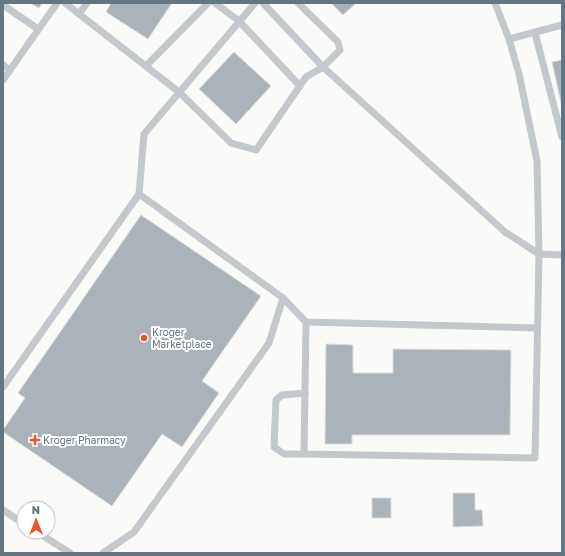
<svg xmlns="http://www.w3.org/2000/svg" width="565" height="556" font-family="'Golos Text',sans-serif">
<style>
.building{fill:#aab3b9;stroke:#dcdcda}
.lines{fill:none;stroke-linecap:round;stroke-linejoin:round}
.lane{stroke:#c3c8cc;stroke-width:7}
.poi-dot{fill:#e4572e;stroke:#fff;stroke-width:1.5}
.labels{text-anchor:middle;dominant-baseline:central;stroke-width:4;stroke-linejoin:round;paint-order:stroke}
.poi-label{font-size:10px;fill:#657683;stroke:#fff;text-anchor:start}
</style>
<rect width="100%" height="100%" fill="#fafaf8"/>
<g class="building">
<path d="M30,3h12l-3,5z"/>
<path d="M111,3h61l-24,36 -42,-27z"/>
<path d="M331,3h25l-13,12z"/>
<path d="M234,52l37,34 -35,38 -37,-35z"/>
<path d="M562,60v47l-10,-45z"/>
<path d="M141,215l120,81 -59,85 17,12 -37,54 -20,-13 -50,72 -109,-74v-2l22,-32 -7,-5z"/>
<path d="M326,344l27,1v28h40v-24l118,1 -1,85h-158v9h-27z"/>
<path d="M453,493h22v17h7l1,16 -30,1z"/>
<rect x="372" y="498" width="19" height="20"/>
</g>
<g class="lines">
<g class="lane">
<path d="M65,3l114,89 52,51 25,7 50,-73 17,-10 17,-17 -2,-8 -40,-39"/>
<path d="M215,3l24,18 61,65"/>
<path d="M263,3l60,64 182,165 34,22 23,1"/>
<path d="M3,5l35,24"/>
<path d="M79,14l8,-11"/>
<path d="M535,33l27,104"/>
<path d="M509,39l53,-14"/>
<path d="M3,65l7,5"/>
<path d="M146,66l62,-63"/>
<path d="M3,80l54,-77"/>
<path d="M283,298l23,24 231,6"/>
<path d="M306,322l-2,132 231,4 4,-204 -2,-93 -18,-87 -10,-35 -14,-36"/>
<path d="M3,387l136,-193"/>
<path d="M304,454h-20l-10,-7 2,-47 6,-5 23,-2"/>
<path d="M3,510l21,14"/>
<path d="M37,532l33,21"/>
<path d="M103,553l31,-21 135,-189 14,-45 -144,-104 5,-60 111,-131"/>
</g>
</g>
<g class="poi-dot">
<circle cx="144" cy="338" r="4"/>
<path d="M33 434h4v4h4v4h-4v4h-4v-4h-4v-4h4z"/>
</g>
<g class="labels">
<g class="poi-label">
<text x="152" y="332">Kroger<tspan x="152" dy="12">Marketplace</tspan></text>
<text x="43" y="440">Kroger Pharmacy</text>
</g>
</g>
<rect width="565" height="556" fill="none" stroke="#657683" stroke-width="8"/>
<g transform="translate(36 520) rotate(359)"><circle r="19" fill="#ffffff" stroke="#c1c8cd"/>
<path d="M0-3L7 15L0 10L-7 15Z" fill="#e4572e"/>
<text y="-6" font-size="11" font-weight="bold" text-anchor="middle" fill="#657683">N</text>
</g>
</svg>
